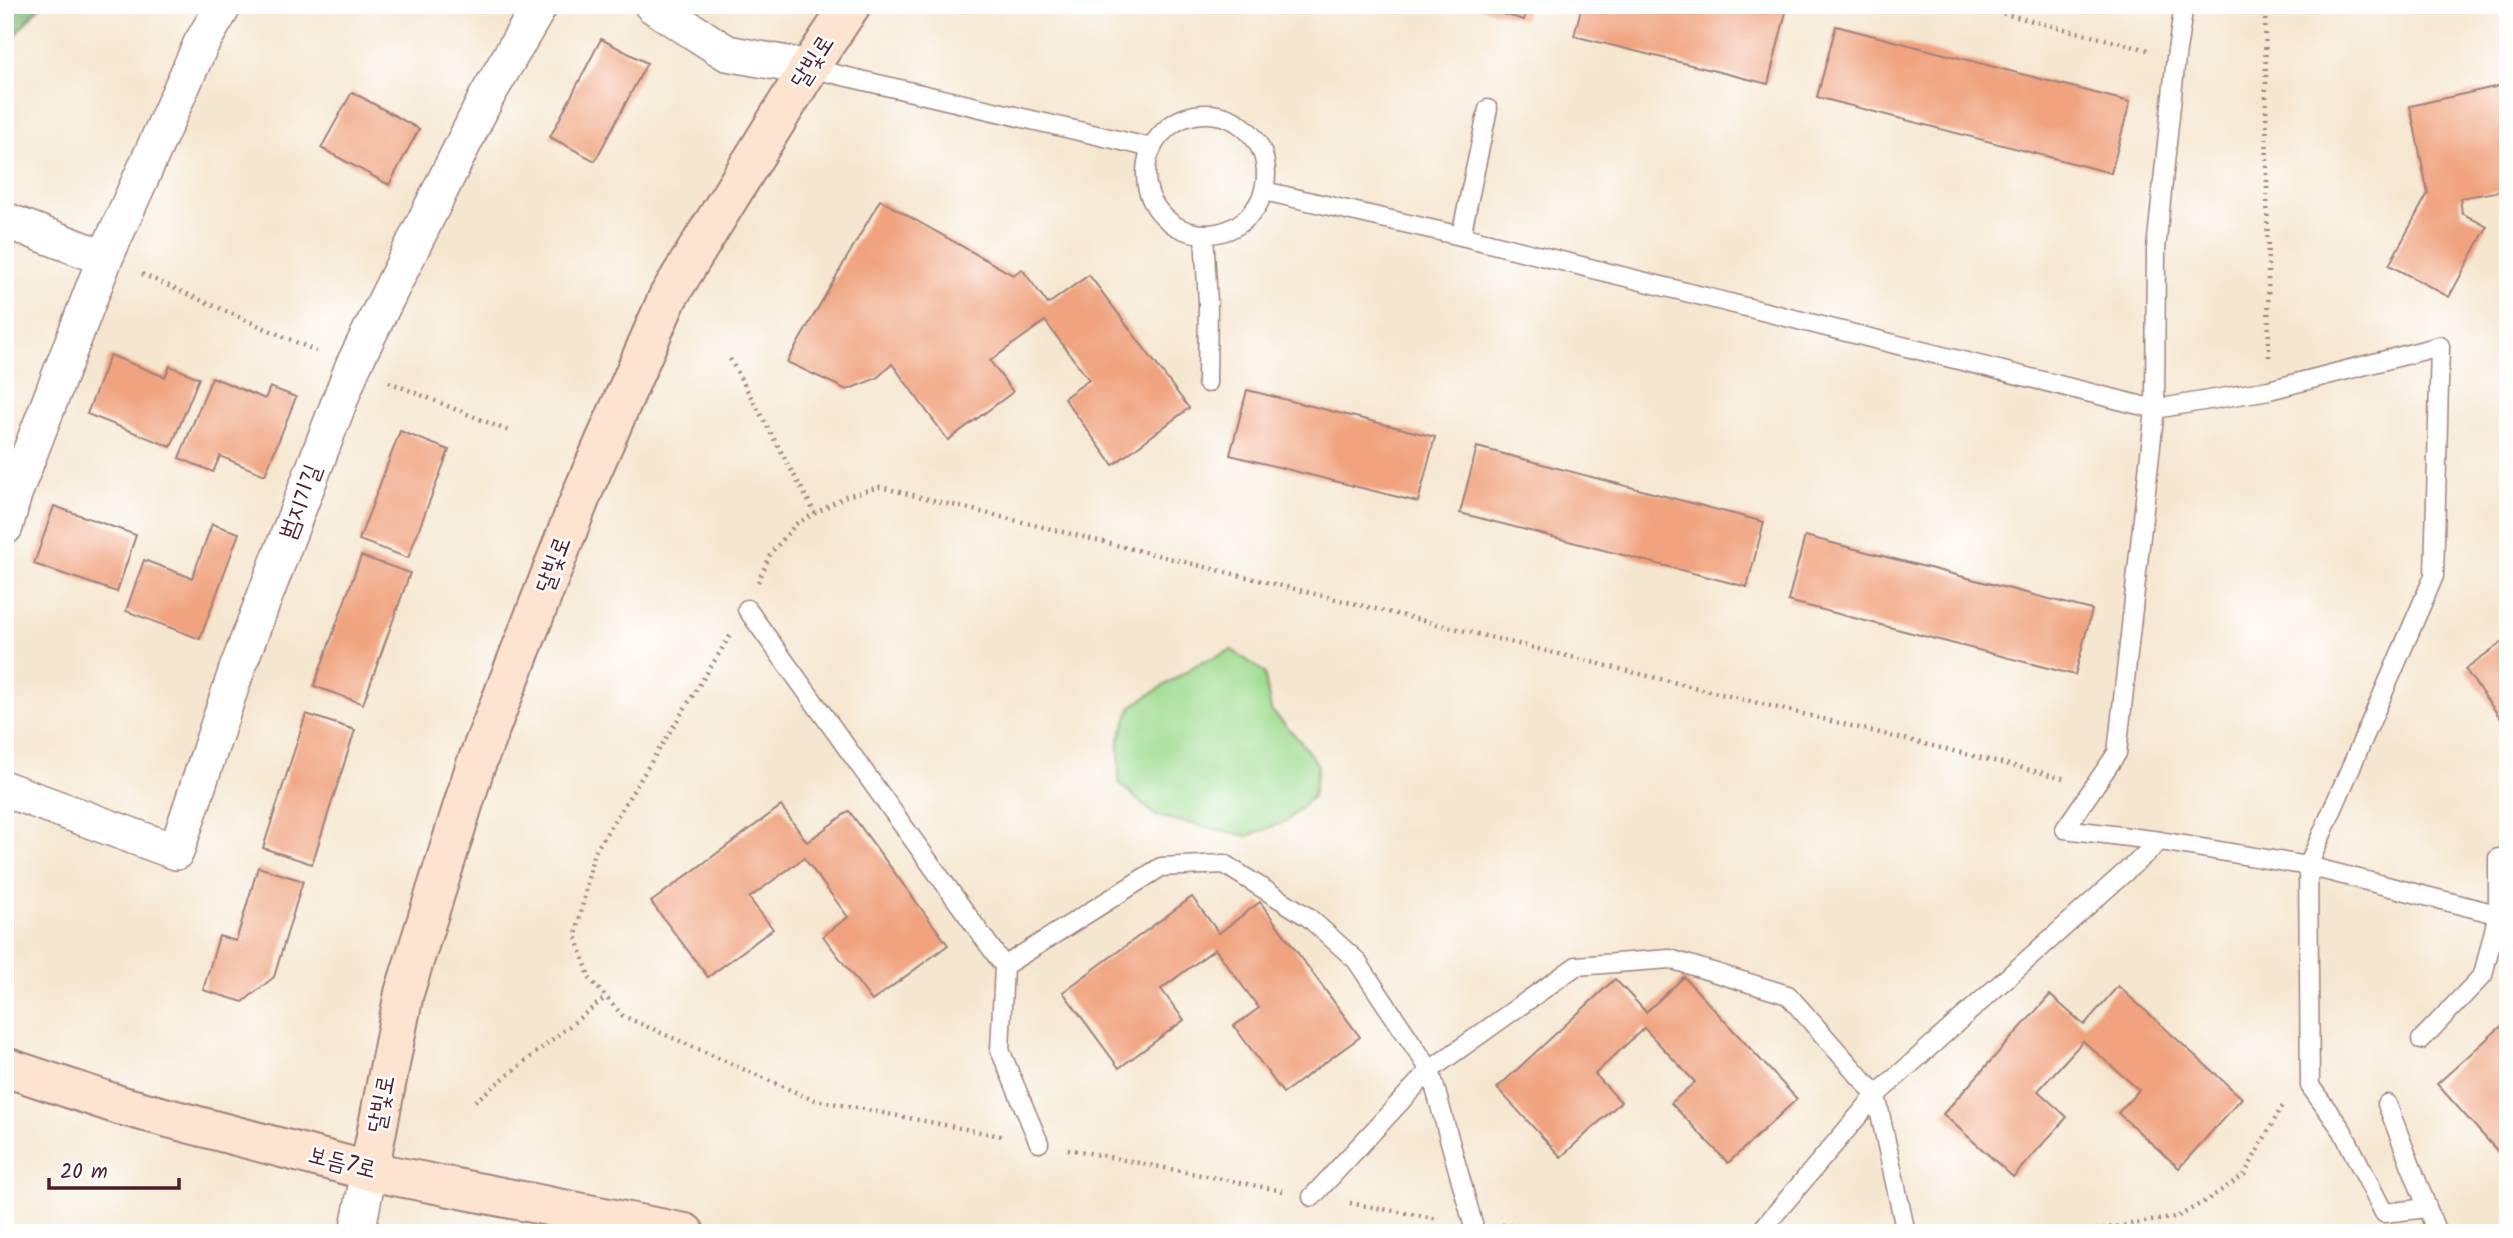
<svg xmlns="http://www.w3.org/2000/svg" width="2513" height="1238" font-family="Kalam,'Poor Story',sans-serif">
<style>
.green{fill:#9edb8f;stroke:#747d5d;stroke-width:2}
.forest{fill:#7ebb7a;stroke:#646d52;stroke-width:2}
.building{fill:#f0a37e}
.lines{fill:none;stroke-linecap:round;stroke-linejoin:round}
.lane-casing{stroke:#a0827d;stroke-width:21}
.street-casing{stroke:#a0827d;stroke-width:38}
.secondary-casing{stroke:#a0827d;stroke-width:42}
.path{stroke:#a0827d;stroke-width:4.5;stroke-dasharray:2 5;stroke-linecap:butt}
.lane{stroke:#fff;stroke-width:18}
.street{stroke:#fff;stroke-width:35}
.secondary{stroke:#fde4d0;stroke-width:38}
.labels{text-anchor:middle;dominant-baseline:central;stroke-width:5;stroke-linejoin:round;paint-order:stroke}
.street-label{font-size:24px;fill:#4a1f2b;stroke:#fff}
</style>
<rect width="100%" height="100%" fill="#fff"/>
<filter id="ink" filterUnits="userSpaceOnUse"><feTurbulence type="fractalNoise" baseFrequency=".0143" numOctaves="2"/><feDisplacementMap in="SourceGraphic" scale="14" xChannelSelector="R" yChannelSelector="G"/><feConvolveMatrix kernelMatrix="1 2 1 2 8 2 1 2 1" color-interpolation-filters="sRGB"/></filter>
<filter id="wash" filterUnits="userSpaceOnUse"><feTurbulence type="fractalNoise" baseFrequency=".00686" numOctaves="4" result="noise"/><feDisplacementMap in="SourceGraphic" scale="28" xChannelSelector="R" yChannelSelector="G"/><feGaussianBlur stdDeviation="1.57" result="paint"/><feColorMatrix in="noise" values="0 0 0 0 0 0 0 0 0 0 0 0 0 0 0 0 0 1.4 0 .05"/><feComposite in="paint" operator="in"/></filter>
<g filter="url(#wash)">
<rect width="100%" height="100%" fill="#f5e6cf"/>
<path class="green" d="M1232,650l32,22 7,38 29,31 18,24 -5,31 -26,25 -39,15 -92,-20 -37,-33v-44l13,-33 66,-42z"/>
<path class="forest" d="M5,5h36l-36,42z"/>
<g id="blocks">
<g class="building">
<path d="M1472,5h56l-4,15z"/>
<path d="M1582,5h193l12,3 -19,76 -194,-48z"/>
<path d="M1836,26l294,76 -19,71 -294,-76z"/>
<path d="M601,39l46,24 -52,98 -45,-24z"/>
<path d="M2508,84v106l-48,8 2,15 25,14 -38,70 -60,-32 39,-72 -18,-87z"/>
<path d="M352,92l67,37 -30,56 -68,-37z"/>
<path d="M880,200l133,75 9,-6 26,35 41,-29 100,133 -76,57 -49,-67 25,-18 -44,-59 -55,40 23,31 -65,48 -56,-76 -15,14 -30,12 -60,-28z"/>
<path d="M110,355l55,22 5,-11 29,12 -28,69 -84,-33z"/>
<path d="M212,377l53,22 5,-12 26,10 -31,78 -45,-19 -7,16 -34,-14z"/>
<path d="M1247,390l188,47 -17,65 -188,-47z"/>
<path d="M400,431l49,19 -41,108 -49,-18z"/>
<path d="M1477,447l287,75 -17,65 -287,-74z"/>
<path d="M54,506l82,29 -19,57 -83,-28z"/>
<path d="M212,524l27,9 -39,106 -74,-28 18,-51 48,18z"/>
<path d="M1805,536l287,74 -17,65 -287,-74z"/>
<path d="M361,556l49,17 -47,131 -49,-18z"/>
<path d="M2508,638v83l-4,2 -39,-54z"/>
<path d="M306,714l49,16 -43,134 -49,-16z"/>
<path d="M781,806l26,36 42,-31 99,134 -76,56 -49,-65 25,-19 -44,-59 -55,40 24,31 -65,48 -57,-75z"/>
<path d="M258,867l45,14 -29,96 -31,25 -40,-12 16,-54 17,5z"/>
<path d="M1192,897l27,36 41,-31 100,135 -77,56 -49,-67 25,-18 -44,-59 -54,40 23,31 -65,48 -56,-76z"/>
<path d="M1684,977l113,122 -69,64 -57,-60 24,-21 -51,-54 -49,46 26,28 -60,55 -64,-69 118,-109 31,33z"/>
<path d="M2118,986l124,112 -63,70 -61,-55 21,-23 -56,-49 -45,50 29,26 -54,60 -70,-63 107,-119 34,30z"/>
<path d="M2508,1020v127l-8,7 -63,-70z"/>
</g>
</g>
</g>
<g filter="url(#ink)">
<use href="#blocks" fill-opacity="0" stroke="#a0827d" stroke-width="2"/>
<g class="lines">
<defs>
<g id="lane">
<path d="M2184,5l-8,52 -20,192 -1,160 114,-19 171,-44 -6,230 -126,290 2,220 32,44 42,83 43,-5"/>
<path d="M809,68l343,80"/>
<circle cx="1206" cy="174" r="60"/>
<path d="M1264,191l197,45 694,173 -38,344 -52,76 95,12 148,25 200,51"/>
<path d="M1204,234l4,69 -1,80"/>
<path d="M1461,236l27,-127"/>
<path d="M747,609l257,357 -4,84 39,93"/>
<path d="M1004,966l157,-99 63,-3 84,53 48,43 74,110 -118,127"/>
<path d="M2421,1040l62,-65 15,-61v-56"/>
<path d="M2387,1104l50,129"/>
<path d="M1473,1224l-43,-154 146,-104 94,-7 118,36 88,100 30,138"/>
<path d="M1759,1233l117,-138 284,-254"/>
</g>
<g id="street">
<path d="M652,5l75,48 82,15"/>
<path d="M5,220l100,38"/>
<path d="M5,527l9,-33 91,-236 96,-214 23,-39"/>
<path d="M5,789l171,63 61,-183 116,-303 134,-270 53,-91"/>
<path d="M357,1233l12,-62"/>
</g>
<g id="secondary">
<path d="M5,1067l114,38 250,66 316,62"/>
<path d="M369,1171l35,-178 71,-226 109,-278 84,-192 141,-229 42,-63"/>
</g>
</defs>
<use href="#lane" class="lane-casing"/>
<use href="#street" class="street-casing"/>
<use href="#secondary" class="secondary-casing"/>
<g class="path">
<path d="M1969,5l179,45"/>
<path d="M2265,5l4,353"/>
<path d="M142,274l174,77"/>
<path d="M730,359l85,154"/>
<path d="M389,382l122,50"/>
<path d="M758,582l13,-29 25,-29 50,-28 34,-9 1183,291"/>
<path d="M730,636l-137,219 -17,81 14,43 33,37 188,83 190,37"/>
<path d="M475,1101l131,-104"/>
<path d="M1068,1149l215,42"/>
<path d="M1350,1203l88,16"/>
<path d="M1502,1225l142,8"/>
<path d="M2075,1233l102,-16 30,-17 37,-25 37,-67 5,-4"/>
<path d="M2492,1233l-3,-7 19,1"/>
</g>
<use href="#lane" class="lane"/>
<use href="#street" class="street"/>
<use href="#secondary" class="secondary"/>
</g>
</g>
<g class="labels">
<g class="street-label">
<text transform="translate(813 62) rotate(-57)">달빛로</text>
<text transform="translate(301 502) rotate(-69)">범지기길</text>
<text transform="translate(554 565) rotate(-69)">달빛로</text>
<text transform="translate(382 1104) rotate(-79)">달빛로</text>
<text transform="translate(342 1163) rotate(14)">보듬7로</text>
</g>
</g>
<rect width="2513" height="1238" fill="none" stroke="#fff" stroke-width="28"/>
<path d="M49 1178v10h130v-10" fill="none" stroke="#4a1f2b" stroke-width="3.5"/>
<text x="60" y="1178" font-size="21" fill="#4a1f2b" stroke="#ffffff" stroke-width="5" paint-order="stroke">20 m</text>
</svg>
